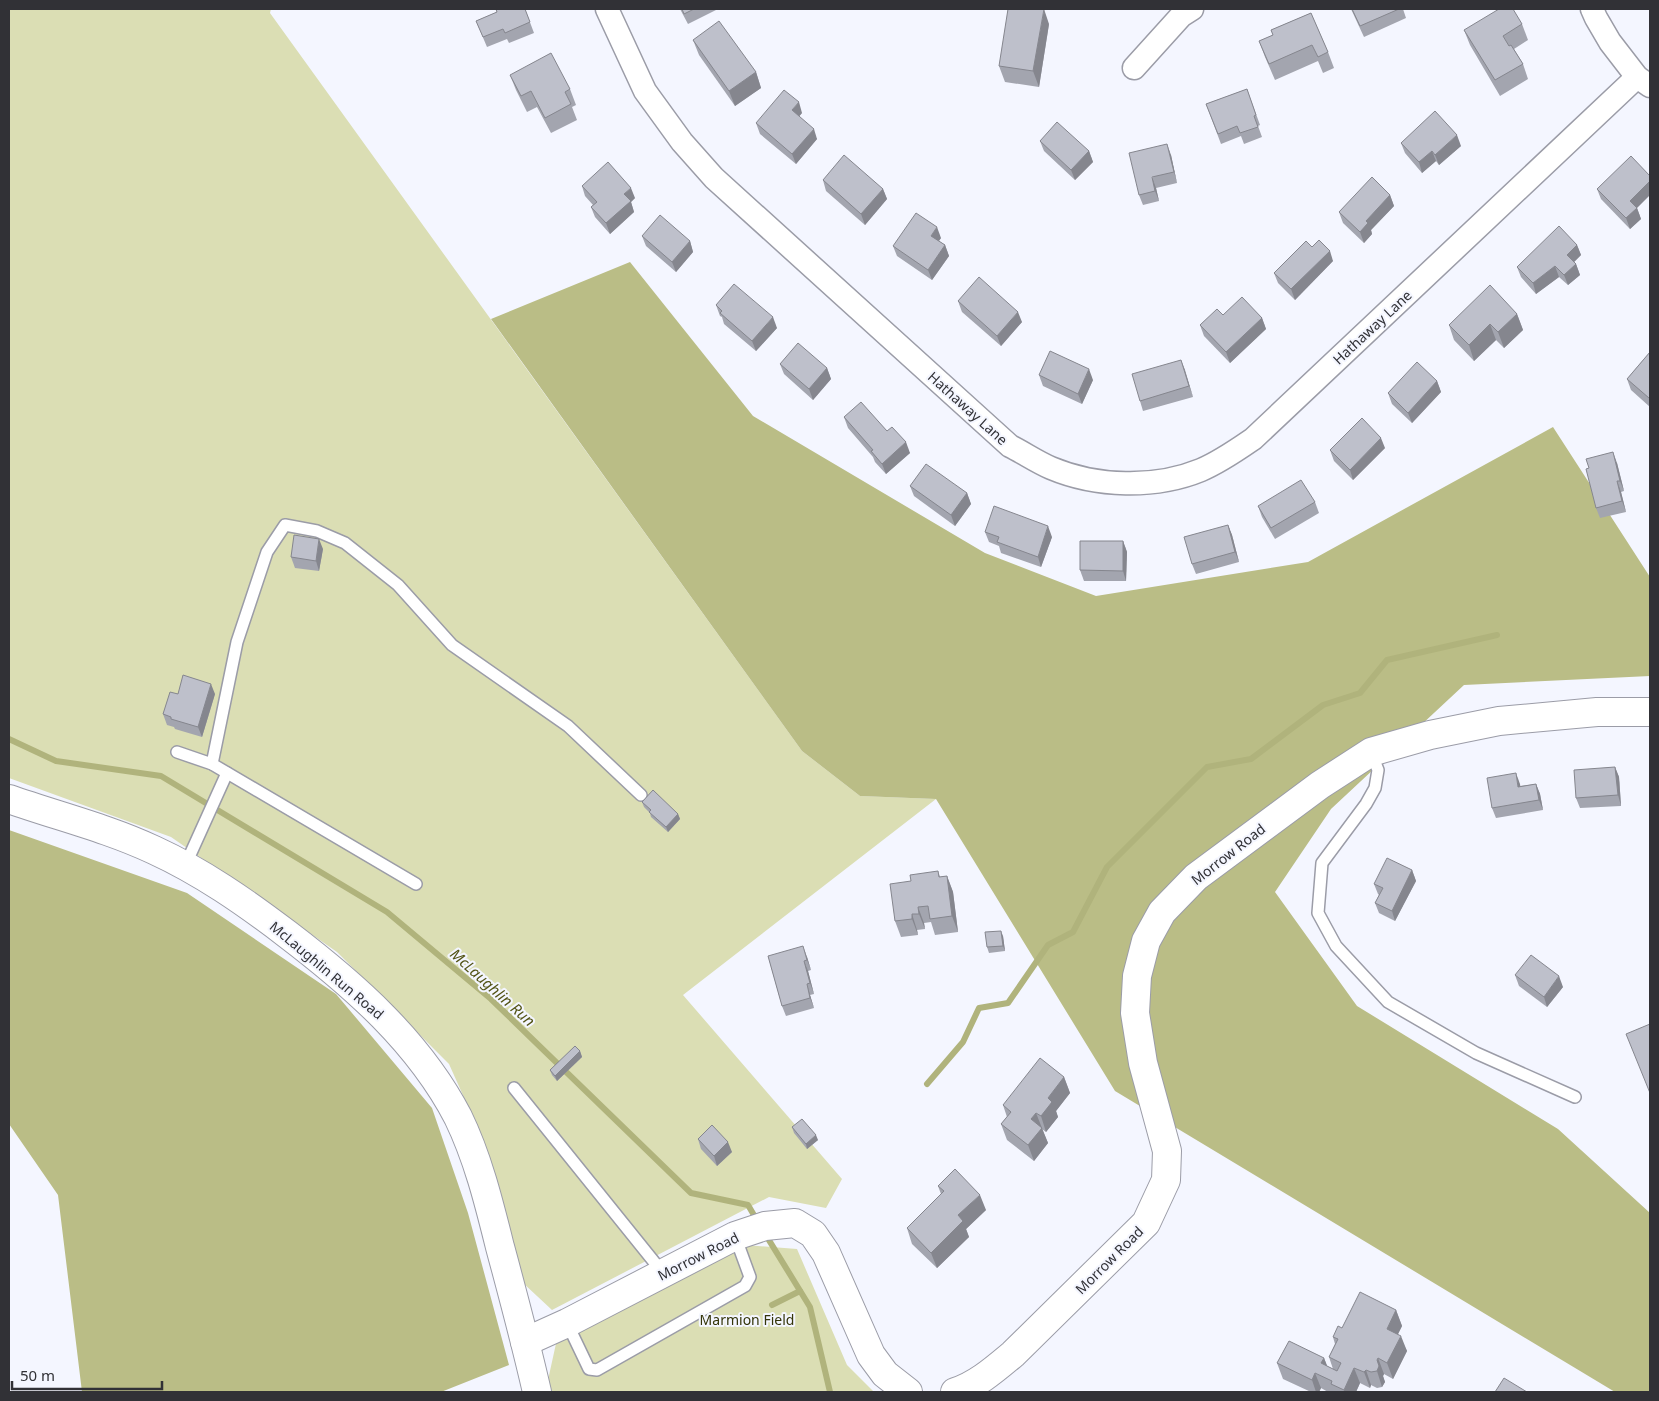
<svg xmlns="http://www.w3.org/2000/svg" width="1659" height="1401" font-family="'Noto Sans',sans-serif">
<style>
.green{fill:#dbdeb4}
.forest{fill:#babd86}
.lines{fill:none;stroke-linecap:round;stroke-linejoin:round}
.stream{stroke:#b0b37c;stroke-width:6}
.service-casing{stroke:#9b9ca7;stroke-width:14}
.minor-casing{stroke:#9b9ca7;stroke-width:25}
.tertiary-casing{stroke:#9b9ca7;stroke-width:30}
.secondary-casing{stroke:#9b9ca7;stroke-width:30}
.service{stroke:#fff;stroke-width:11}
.minor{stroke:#fff;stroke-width:22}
.tertiary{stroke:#fff;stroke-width:28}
.secondary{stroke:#fff;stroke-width:28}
.wall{fill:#a3a5af}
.shaded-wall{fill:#85868e}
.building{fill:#bec0cb;stroke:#85868e}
.labels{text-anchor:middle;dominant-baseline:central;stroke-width:4;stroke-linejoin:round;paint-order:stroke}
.street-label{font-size:14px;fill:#313136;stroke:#f4f6ff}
.park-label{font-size:14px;fill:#343509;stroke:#f4f6ff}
.water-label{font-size:15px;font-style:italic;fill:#525315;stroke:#f4f6ff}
</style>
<rect width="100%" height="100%" fill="#f4f6ff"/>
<g class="green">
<path d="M9,9h262l-1,4 532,738 58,45 76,3 -253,196 159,184 -16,29 -57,-11 -217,113 -30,-28 -35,-133 -38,-85 -112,-112 -166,-115 -162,-59z"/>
<path d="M731,1244l66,5 50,116 27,27h-322l-4,-12 9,-41z"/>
</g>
<g class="forest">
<path d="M630,262l123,154 232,137 111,43 212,-34 245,-135 97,150v99l-186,9 -133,124 -56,83 82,114 201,123 92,84v179h-35l-500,-301 -179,-292 -76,-3 -58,-45 -311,-432z"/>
<path d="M9,830l178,63 149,101 96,114 36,105 41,152 -68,27h-359l-24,-197 -49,-71z"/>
</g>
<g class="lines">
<g class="stream">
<path d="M9,739l47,22 105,15 226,136 104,87 200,194 57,12 10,17"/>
<path d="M927,1084l36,-42 16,-34 29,-5 40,-58 25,-13 34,-65 100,-100 44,-8 72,-54 37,-12 27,-33 110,-25"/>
<path d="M764,1232l46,75 20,85"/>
<path d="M772,1305l28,-14"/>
</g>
<defs>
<g id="service">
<path d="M177,752l35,12 204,120"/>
<path d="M1371,752l7,18 -3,18 -9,16 -44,59 -4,50 18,33 52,56 88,51 99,44"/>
<path d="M212,764l25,-122 30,-90 18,-27 32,6 28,12 53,42 54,60 116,81 73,69"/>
<path d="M185,866l42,-93"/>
<path d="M514,1088l149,185"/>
<path d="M567,1323l22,46 8,1 148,-84 5,-9 -15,-41"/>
</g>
<g id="minor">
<path d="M607,9l38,82 37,51 32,36 296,268c14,7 27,16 41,22 45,19 104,21 150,2 19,-8 36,-20 52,-31l384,-362"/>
<path d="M1592,9l4,9 14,24 27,35 13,9"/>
<path d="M1134,68l47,-52 11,-7"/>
</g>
<g id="tertiary">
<path d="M525,1342l42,-19 168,-87 30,-10 30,-3 18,11 13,19 45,102 14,19 23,18"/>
<path d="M955,1392c22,-7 40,-23 58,-38l133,-131 20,-43 1,-29 -24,-88 -8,-50 2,-37 9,-35 16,-29 34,-35 124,-92 51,-33 59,-17 69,-14 98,-9h53"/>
</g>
<path id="secondary" d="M9,799c48,17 98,29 145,51 48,22 91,52 133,84 67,51 132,108 171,183 20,41 31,86 42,130 13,48 26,97 37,145"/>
</defs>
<use href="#service" class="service-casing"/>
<use href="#minor" class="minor-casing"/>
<use href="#tertiary" class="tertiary-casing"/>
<use href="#secondary" class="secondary-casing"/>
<use href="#service" class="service"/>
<use href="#minor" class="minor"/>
<use href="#tertiary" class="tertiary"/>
<use href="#secondary" class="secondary"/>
</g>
<g class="wall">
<path d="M495,9h30l9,24 -25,10 -2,-4 -20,8 -11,-26 21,-9z"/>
<path d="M680,9h38l-30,15z"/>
<path d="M1351,9h52l3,9 -42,19z"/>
<path d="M1311,13l17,39 6,16 -11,5 -5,-12 -43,19 -10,-23 -6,-16 14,-6 -2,-5z"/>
<path d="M1049,24l-10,63 -34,-5 -6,-16z"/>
<path d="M1522,24l6,16 -14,9 9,15 5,15 -28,17 -30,-51 -6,-15z"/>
<path d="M693,40l63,32 5,16 -26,18 -36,-51z"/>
<path d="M510,75l60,14 6,16 -4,2 5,13 -26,13 -14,-26 -10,5 -11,-22z"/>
<path d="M1247,89l13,36 -2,1 4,11 -18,7 -3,-8 -20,8 -15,-40z"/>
<path d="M802,113l-3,3 18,23 -21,25 -36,-30 -4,-11z"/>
<path d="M1040,141l49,10 4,11 -18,18 -31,-29z"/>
<path d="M1401,143l60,3 -22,19 -3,-4 -14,12 -17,-20z"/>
<path d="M1171,155l6,28 -21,5 3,13 -16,4 -4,-10z"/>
<path d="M823,180l60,9 4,10 -22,26 -39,-34z"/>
<path d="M582,186l53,12 -4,4 3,10 -24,22 -15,-17 -4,-10 2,-2 -8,-9z"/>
<path d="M1597,189l40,19 4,11 -11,10 -29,-30z"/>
<path d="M1390,195l4,11 -23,24 1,4 -8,9 -21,-20 -4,-11z"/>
<path d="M642,236l48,5 3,11 -17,20 -30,-26z"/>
<path d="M941,238l-2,3 6,4 4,11 -17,24 -35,-24 -4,-10z"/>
<path d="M1577,245l4,10 -7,7 2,2 4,11 -12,10 -9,-8 -23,17 -15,-17 -4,-10z"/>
<path d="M1312,247l21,14 -38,39 -17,-17 -4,-10z"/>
<path d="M958,301l64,21 -21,24 -39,-34z"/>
<path d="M716,305l61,23 -21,23 -32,-27 -2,-7 -2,-1z"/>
<path d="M1517,314l6,16 -19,18 -8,-8 -22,21 -20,-21 -5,-15z"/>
<path d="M1223,315l39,3 4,11 -36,34 -26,-27 -4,-11z"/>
<path d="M1650,352v55l-19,-17 -4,-11z"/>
<path d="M1181,360l12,37 -50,14 -3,-10z"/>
<path d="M780,364l47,4 4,11 -18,21 -29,-26z"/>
<path d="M1039,375l54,5 -11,24 -39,-18z"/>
<path d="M1437,381l4,11 -29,31 -20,-19 -4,-11z"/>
<path d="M844,417l43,14 23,22 -24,21 -11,-12 -2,-5 -25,-29z"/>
<path d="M1385,448l-32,32 -19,-19 -4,-11z"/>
<path d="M1617,463l7,28 -3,1 5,20 -26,6 -4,-10z"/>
<path d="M910,486l57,7 4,11 -16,22 -41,-30z"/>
<path d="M1315,502l4,11 -44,26 -13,-22 -4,-11z"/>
<path d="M1228,525l4,10 7,27 -43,12 -4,-10z"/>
<path d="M985,532l67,5 -11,30 -40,-14 -2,-7 -10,-4z"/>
<path d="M1123,541l4,11 -1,29h-42l-4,-11z"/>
<path d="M323,549l-4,22 -24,-3 -4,-11z"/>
<path d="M178,694h37l-13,43 -27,-8 -1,-2 -7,-2 -4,-11z"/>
<path d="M1615,767l4,10 2,29 -41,2 -4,-10z"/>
<path d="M1520,784v2l16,-2 4,10 3,16 -47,8 -4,-10z"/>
<path d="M642,802l36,12 2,5 -12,13 -17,-15 -1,-4 -6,-6z"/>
<path d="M1412,870l4,11 -21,40 -16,-8 -4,-10 4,-8 -1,-1 -4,-10z"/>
<path d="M938,871l2,6 7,-1 6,16 5,40 -23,3 -4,-13 -7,1 1,6 -8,1 1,5 -17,2 -6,-16 16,-40z"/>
<path d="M1003,936l2,15 -16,2 -2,-6z"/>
<path d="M768,956l39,1 4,13 -3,1 6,23 -4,1 4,13 -28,8 -4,-10z"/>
<path d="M1515,975l48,12 -16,20 -28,-21z"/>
<path d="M580,1051l2,6 -25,24 -5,-6 -2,-5z"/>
<path d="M1064,1077l6,16 -14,18 2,6 -12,15 -4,-3 6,14 -14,18 -27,-21 -6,-16 6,-7 -4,-12z"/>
<path d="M792,1127l26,13 -11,9 -13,-16z"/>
<path d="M698,1139l34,13 -15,14 -16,-17z"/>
<path d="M938,1186l48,24 -20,19 3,8 -32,31 -25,-24 -5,-16 34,-34z"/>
<path d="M1396,1310l6,16 -4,8 9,17 -14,28 -9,-5 -1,2 2,6 -3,5 -5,1 -6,-3 -1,3 -10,-5 -4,9h-28l-7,-4 -2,4h-8l-28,-13 -6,-16 47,-5 3,8 6,3 -4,-12 6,-13 -2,-7 9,-9z"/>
</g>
<g class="shaded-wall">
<path d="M1044,9l5,15 -10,63 -6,-16z"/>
<path d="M756,72l5,16 -26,18 -6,-15z"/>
<path d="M799,102l3,11 -6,7 -4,-10z"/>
<path d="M814,129l3,10 -21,25 -4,-10z"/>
<path d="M1457,135l4,11 -22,19 -4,-10z"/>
<path d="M1167,144l4,11 6,28 -3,-11z"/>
<path d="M1089,151l4,11 -18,18 -4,-10z"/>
<path d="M1432,151l4,10 -14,12 -3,-11z"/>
<path d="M1152,177l4,11 3,13 -4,-10z"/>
<path d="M1650,181v14l-13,13 4,11 -11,10 -4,-11 4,-17z"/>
<path d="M631,188l4,10 -4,4 3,10 -24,22 -4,-11 18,-29z"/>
<path d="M883,189l4,10 -22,26 -4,-11z"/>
<path d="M1390,195l4,11 -23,24 1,4 -8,9 -4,-11 6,-11z"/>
<path d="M937,227l4,11 -6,8 -4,-10z"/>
<path d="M690,241l3,11 -17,20 -4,-10z"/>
<path d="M945,245l4,11 -17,24 -4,-10z"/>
<path d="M1577,245l4,10 -11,11 -3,-11z"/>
<path d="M1330,251l3,10 -38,39 -4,-11z"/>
<path d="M1576,264l4,11 -12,10 -4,-10z"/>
<path d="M1555,266l4,11 -23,17 -3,-11z"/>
<path d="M1018,312l4,10 -21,24 -4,-10z"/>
<path d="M1517,314l6,16 -19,18 -6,-16z"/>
<path d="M773,317l4,11 -21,23 -4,-10z"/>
<path d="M1262,318l4,11 -36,34 -4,-11z"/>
<path d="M1490,324l6,16 -22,21 -5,-16z"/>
<path d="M1181,360l4,10 8,27 -4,-11z"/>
<path d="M827,368l4,11 -18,21 -4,-11z"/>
<path d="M1089,369l4,11 -11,24 -4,-10z"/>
<path d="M1437,381l4,11 -29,31 -4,-10z"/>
<path d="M1381,438l4,10 -32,32 -3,-10z"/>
<path d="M906,442l4,11 -24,21 -4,-10z"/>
<path d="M1613,452l4,11 7,28 -4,-10z"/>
<path d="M1617,481l4,11 5,20 -4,-11z"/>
<path d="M967,493l4,11 -16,22 -4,-11z"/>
<path d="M1228,525l4,10 7,27 -4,-10z"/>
<path d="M1048,526l4,11 -11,30 -3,-10z"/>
<path d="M319,539l4,10 -4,22 -3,-10z"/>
<path d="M1123,541l4,11 -1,29 -3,-10z"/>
<path d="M211,684l4,10 -13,43 -4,-10z"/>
<path d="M1615,767l4,10 2,29 -3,-11z"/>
<path d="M1516,773l4,11 2,13 -4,-10z"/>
<path d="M1536,784l4,10 3,16 -4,-10z"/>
<path d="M678,814l2,5 -12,13 -2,-5z"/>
<path d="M1412,870l4,11 -21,40 -3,-10z"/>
<path d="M947,876l6,16 5,40 -6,-16z"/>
<path d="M918,907l6,16 1,6 -6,-15z"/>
<path d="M912,914l5,16 1,5 -6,-16z"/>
<path d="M1001,931l2,5 2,15 -2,-5z"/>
<path d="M803,946l4,11 4,13 -4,-10z"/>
<path d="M804,961l4,10 6,23 -4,-11z"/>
<path d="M1559,976l4,11 -16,20 -3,-10z"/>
<path d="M807,984l3,11 4,13 -4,-10z"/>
<path d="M580,1051l2,6 -25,24 -2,-5z"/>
<path d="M1064,1077l6,16 -14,18 2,6 -12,15 -5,-16 7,-18z"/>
<path d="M1036,1113l12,30 -14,18 -6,-16 3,-26z"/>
<path d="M816,1135l2,5 -11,9 -1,-5z"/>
<path d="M728,1142l4,10 -15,14 -3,-10z"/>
<path d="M980,1195l6,15 -20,19 3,8 -32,31 -6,-15 27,-38z"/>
<path d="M1396,1310l6,16 -9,18 -6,-15z"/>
<path d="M1401,1336l6,15 -14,28 -6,-16z"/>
<path d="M1324,1358l6,15 -9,-10z"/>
<path d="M1378,1358l6,16 -1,2 2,6 -3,5 -5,-16v-11z"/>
<path d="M1354,1368l6,15 -4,9h-12v-2z"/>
<path d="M1366,1370l5,15 -1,3 -6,-16z"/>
<path d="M1315,1373l6,15 -2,4h-3l-4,-12z"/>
</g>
<g class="building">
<path d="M496,9h29l5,13 -25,11 -2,-4 -20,8 -7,-16 21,-9z"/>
<path d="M682,9h12l-10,5z"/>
<path d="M1008,9h36l-11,62 -34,-5z"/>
<path d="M1352,9h47l-39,17z"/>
<path d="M1499,9h14l9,15 -19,12 6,10 2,-1 12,19 -28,16 -31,-50z"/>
<path d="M1311,13l17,39 -10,5 -6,-12 -43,19 -10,-23 14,-6 -2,-5z"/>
<path d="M719,21l37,51 -27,19 -36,-51z"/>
<path d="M551,53l19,36 -5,3 6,12 -26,14 -14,-27 -10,5 -11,-21z"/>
<path d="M1247,89l9,26 -2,1 4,11 -18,6 -3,-7 -19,8 -12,-30z"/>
<path d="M784,90l15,12 -7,8 22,19 -22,25 -36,-31z"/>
<path d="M1435,111l22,24 -22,20 -3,-4 -13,11 -18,-19z"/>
<path d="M1057,122l32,29 -18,19 -31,-29z"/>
<path d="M1167,144l7,28 -22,5 3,14 -16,4 -10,-42z"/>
<path d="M844,155l39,34 -22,25 -38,-34z"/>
<path d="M1631,156l19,20v5l-20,20 7,7 -11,10 -29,-29z"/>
<path d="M608,162l23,26 -7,6 7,7 -25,22 -15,-16 6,-5 -15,-16z"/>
<path d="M1372,177l18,18 -24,26 2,2 -8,9 -21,-20z"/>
<path d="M916,213l21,14 -6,9 14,9 -17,25 -35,-24z"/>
<path d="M660,215l30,26 -18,21 -30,-26z"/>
<path d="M1559,226l18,19 -10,10 9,9 -12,11 -9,-9 -22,17 -16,-16z"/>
<path d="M1319,240l11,11 -39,38 -17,-16 32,-32 6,6z"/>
<path d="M979,277l39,35 -21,24 -39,-35z"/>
<path d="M734,284l39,33 -21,24 -32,-28 2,-2 -6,-6z"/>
<path d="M1490,285l27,29 -19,18 -8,-8 -21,21 -20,-20z"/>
<path d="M1242,297l20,21 -36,34 -26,-27 17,-16 6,6z"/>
<path d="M798,343l29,25 -18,21 -29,-25z"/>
<path d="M1050,351l39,18 -11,25 -39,-19z"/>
<path d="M1650,352v45l-1,1 -22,-19z"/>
<path d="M1181,360l8,26 -49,15 -8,-27z"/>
<path d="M1417,362l20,19 -29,32 -20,-20z"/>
<path d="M861,402l26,29 5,-4 14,15 -24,22 -11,-13 2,-1 -29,-33z"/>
<path d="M1362,418l19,20 -31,32 -20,-20z"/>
<path d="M1613,452l7,29h-3l5,20 -26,7 -10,-39 3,-1 -3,-9z"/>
<path d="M926,464l41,29 -16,22 -41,-29z"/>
<path d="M1301,480l14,22 -44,26 -13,-22z"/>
<path d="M994,506l54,20 -10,31 -41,-15 2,-5 -14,-5z"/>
<path d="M1228,525l7,27 -43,12 -8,-27z"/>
<path d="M294,535l25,4 -3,22 -25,-4z"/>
<path d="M1080,541h43v30l-43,-1z"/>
<path d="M183,675l28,9 -13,43 -27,-8v-2l-8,-3 7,-22 8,2z"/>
<path d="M1615,767l3,28 -42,3 -2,-28z"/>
<path d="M1516,773l2,14 18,-3 3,16 -47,8 -5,-30z"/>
<path d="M653,790l25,24 -12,13 -17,-15 2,-2 -9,-8z"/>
<path d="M1387,858l25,12 -20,41 -17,-8 8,-15 -9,-4z"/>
<path d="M938,871l1,6 8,-1 5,40 -22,3 -2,-13 -10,1 1,7h-7v5l-17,2 -5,-37 21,-3 -1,-6z"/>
<path d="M1001,931l2,15 -16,1 -2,-15z"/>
<path d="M803,946l4,14 -3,1 6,22 -3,1 3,14 -28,8 -14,-50z"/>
<path d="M1531,955l28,21 -15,21 -29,-22z"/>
<path d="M1650,1024v69l-24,-59z"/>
<path d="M575,1046l5,5 -25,25 -5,-6z"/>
<path d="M1040,1058l24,19 -16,21 4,4 -11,14 -5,-3 -5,6 11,9 -14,17 -27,-21 10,-12 -8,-7z"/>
<path d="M802,1119l14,16 -10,9 -14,-17z"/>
<path d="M712,1125l16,17 -14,14 -16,-17z"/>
<path d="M955,1169l25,26 -22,20 5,6 -32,32 -24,-25 37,-37 -6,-5z"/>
<path d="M1360,1292l36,18 -9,19 14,7 -14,27 -9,-5 -1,2 2,6 -2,5 -6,1 -5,-2 -2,2 -10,-4 -10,22 -13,-6 1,-3 -17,-8 -3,7 -35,-17 12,-22 35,17 -3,5 16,8 4,-8 -12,-6 9,-18 -5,-2 5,-11 4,2z"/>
<path d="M1504,1378l23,14h-32z"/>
</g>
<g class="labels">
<g class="street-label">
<text transform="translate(1372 327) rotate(-43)">Hathaway Lane</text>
<text transform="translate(968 408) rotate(42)">Hathaway Lane</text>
<text transform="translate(1228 854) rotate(-38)">Morrow Road</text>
<text transform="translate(327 970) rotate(40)">McLaughlin Run Road</text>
<text transform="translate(698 1256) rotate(-27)">Morrow Road</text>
<text transform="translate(1109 1260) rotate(-45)">Morrow Road</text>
</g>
<g class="park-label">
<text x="747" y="1319">Marmion Field</text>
</g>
<g class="water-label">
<text transform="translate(493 987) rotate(42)">McLaughlin Run</text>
</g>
</g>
<rect width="1659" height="1401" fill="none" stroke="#313136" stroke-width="20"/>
<path d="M12 1381v8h150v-8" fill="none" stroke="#313136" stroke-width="2.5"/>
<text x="20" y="1381" font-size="15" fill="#313136" stroke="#f4f6ff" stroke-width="4" paint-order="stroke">50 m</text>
</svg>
